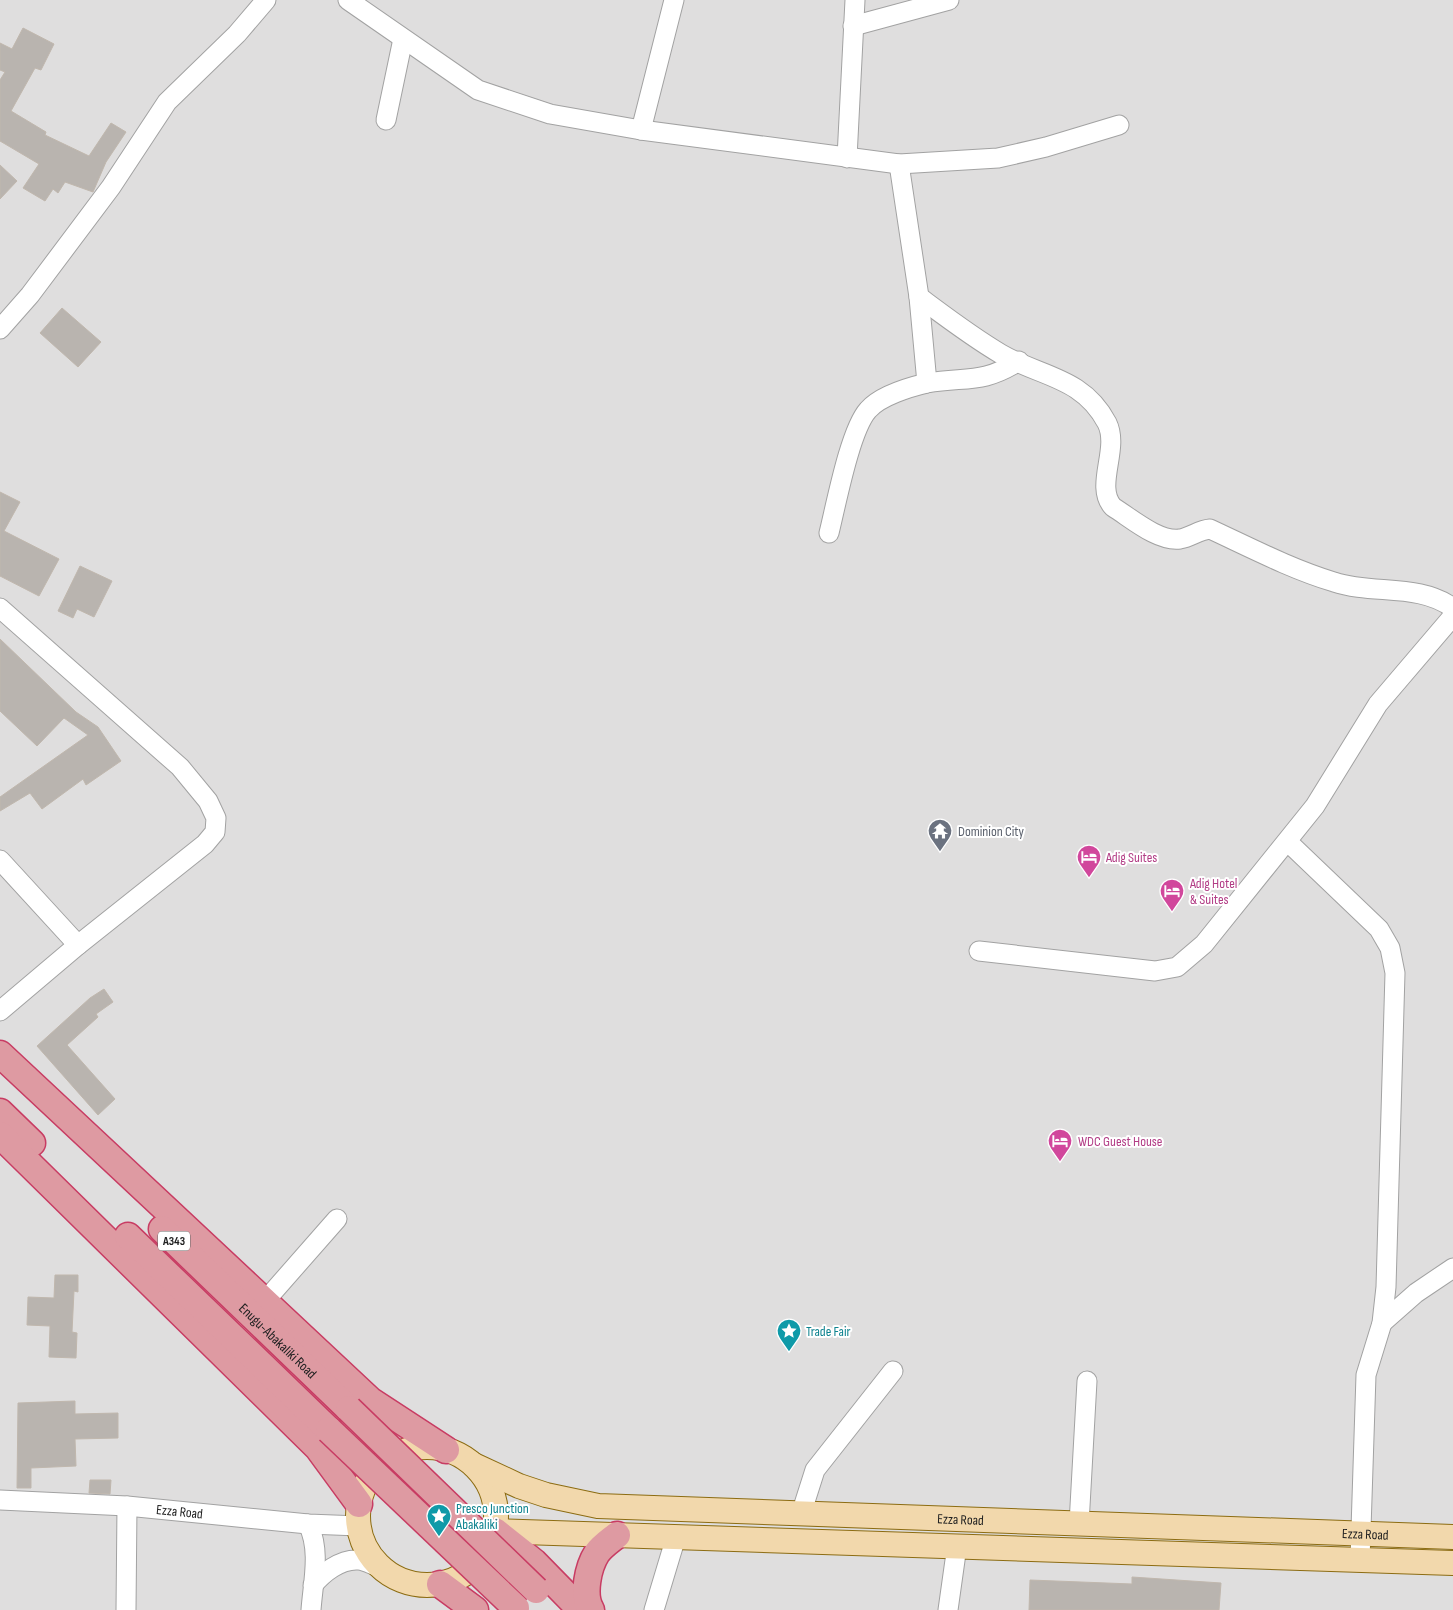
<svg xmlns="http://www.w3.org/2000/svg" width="1453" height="1610" font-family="'Sofia Sans Condensed',sans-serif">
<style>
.residential{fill:#dfdede}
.building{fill:#b9b4af;stroke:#c0b7ad}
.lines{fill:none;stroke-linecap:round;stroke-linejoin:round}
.minor-casing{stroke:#a2a2a2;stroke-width:21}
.major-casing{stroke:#8c6c12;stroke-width:26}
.highway-casing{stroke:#c83c63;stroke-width:29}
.minor{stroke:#fff;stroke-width:19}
.major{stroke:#f2d8ac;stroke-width:24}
.highway{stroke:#de9aa2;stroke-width:26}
.highway-bridge-casing{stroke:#c83c63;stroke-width:29;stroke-linecap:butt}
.highway-bridge{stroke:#de9aa2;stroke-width:26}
.labels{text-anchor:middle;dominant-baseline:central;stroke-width:4;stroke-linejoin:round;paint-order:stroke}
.shield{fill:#fff;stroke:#646464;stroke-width:1}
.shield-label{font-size:12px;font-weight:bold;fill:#212121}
.worship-label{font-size:14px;fill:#5b616d;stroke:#fff;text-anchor:start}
.hotel-label{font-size:14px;fill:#b23c85;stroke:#fff;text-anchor:start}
.culture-label{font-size:14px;fill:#0d838f;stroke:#fff;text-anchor:start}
.street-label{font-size:14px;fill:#212121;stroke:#fff}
</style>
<rect width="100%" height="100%" fill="#f0eee9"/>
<rect class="residential" x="0" y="0" width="1453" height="1610"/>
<g class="building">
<path d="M23,28l31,16 -13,26 -6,-2 -24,43 35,21 -1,3 44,21 22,-33 15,9 -20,30 -13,30 -28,-10 -7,11 -5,-4 -8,12 -22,-13 16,-24 -39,-23v-61l5,-8 -5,-2v-27l12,6z"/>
<path d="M0,165l17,16 -17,18z"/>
<path d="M62,308l39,34 -23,25 -38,-34z"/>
<path d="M0,492l20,10 -16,29 55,28 -20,37 -39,-20z"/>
<path d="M80,566l32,15 -18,36 -17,-8 -4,9 -15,-7z"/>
<path d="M0,639l76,73 22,15 23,34 -35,24 -3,-6 -41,30 -12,-16 -30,18v-14l88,-62 -24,-17 -27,28 -37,-35z"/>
<path d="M104,989l9,13 -17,12 2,3 -31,28 48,54 -17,16 -61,-69 53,-48z"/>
<path d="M55,1275h23v17l-4,-1 -2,41 5,1 -1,25 -27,-1 1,-31 -23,-1 1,-28 26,1z"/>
<path d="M75,1401v13l43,-1v25l-43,1 1,27 -45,2v20h-14l1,-85z"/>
<path d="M90,1480h21l-1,14 -21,-1z"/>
<path d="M1132,1577l89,6 -2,27h-190l1,-30 102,4z"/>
</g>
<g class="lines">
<defs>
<g id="minor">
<path d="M348,0l130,90 72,24 91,16 258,34 99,-6 48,-11 73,-22"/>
<path d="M853,26l96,-26"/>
<path d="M386,120l17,-81"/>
<path d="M641,130l33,-130"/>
<path d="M847,158l8,-158"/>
<path d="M899,164l20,133 8,86"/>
<path d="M919,297c27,20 53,40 82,57 40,23 82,23 106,69 13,26 -13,63 6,84 18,11 45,35 67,32 11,-2 19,-9 30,-10 41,19 81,40 124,53 39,13 85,1 119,26"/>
<path d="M0,329l30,-34 81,-108 56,-85 70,-68 29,-34"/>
<path d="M829,533c7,-28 21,-103 39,-123 12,-14 42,-23 59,-27 39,-7 54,2 92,-22"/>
<path d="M0,608l180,159 28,34 8,17 -1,14 -10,12 -127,101 -78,66"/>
<path d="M1288,842l91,87 11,19 5,25 -9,314 -4,36 -16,52 -6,185"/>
<path d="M0,860l78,85"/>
<path d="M979,951l176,20 22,-4 27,-23 111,-138 63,-102 75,-88"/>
<path d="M265,1301l72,-82"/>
<path d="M1382,1323l34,-30 37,-25"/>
<path id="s1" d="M0,1500l127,6 181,18 51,2"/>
<path d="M801,1514l14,-44 78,-99"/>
<path d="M308,1524c13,26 5,58 3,86"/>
<path d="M1079,1524l8,-143"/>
<path d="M313,1585c10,-12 27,-26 45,-25 7,0 16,6 23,8"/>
<path d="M126,1610l1,-104"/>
<path d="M654,1610l22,-73"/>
<path d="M948,1610l9,-64"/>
</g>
<g id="major">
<circle cx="427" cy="1516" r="69"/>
<path id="s2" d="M474,1465l45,21 27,9 52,11 855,31"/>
<path d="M495,1531l958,32"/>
</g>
<g id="highway">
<path d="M0,1054l371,347 75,49"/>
<path d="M0,1112l32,31"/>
<path d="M0,1135l318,313 41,56"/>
<path id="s3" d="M162,1229l187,180"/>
<path d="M128,1236l201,194"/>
<path d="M495,1531l39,31 47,48"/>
<path d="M440,1584l35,26"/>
<path d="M591,1610c-9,-15 -3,-43 6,-57 5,-7 14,-13 20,-18"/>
</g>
</defs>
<use href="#minor" class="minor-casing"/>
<use href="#major" class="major-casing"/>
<use href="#highway" class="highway-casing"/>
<use href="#minor" class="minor"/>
<use href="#major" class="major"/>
<use href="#highway" class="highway"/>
<defs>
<g id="highway-bridge">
<path d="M349,1409l187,181"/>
<path d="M329,1430l187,178"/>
</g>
</defs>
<use href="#highway-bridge" class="highway-bridge-casing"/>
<use href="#highway-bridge" class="highway-bridge"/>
</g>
<defs>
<symbol id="temple-pin" viewBox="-11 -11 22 30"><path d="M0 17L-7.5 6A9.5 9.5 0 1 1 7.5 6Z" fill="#6b7280" stroke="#fff"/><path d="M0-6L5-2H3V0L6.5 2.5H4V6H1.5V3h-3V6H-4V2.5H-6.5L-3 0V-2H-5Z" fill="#fff"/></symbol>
<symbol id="hotel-pin" viewBox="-11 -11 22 30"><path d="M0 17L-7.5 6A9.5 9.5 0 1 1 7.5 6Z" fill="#d1479c" stroke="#fff"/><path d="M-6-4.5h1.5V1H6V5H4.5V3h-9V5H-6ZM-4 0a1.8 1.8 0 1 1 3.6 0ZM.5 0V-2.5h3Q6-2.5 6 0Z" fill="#fff"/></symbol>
<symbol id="sight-pin" viewBox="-11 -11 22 30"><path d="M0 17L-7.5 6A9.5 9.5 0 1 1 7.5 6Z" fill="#0f9aa8" stroke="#fff"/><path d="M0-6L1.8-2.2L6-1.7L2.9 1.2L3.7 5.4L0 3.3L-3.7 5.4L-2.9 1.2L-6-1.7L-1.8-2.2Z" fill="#fff"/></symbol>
</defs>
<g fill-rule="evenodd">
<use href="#temple-pin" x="926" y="817" width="28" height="38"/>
<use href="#hotel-pin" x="1075" y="843" width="28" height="38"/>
<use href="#hotel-pin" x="1158" y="877" width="28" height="38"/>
<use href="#hotel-pin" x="1046" y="1127" width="28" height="38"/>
<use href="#sight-pin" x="775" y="1317" width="28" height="38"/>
<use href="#sight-pin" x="425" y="1502" width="28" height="38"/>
</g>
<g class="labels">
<rect class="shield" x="158" y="1231.5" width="32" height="19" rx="4"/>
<g class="shield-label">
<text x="174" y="1241">A343</text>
</g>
<g class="worship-label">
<text x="958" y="831">Dominion City</text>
</g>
<g class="hotel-label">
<text x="1106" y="857">Adig Suites</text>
<text x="1190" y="883">Adig Hotel<tspan x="1190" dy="16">&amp; Suites</tspan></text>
<text x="1078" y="1141">WDC Guest House</text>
</g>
<g class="culture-label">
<text x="806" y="1331">Trade Fair</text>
<text x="456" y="1508">Presco Junction<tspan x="456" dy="16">Abakaliki</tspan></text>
</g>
<g class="street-label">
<text stroke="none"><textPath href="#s3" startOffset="161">Enugu-Abakaliki Road</textPath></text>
<text stroke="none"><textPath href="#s1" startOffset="180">Ezza Road</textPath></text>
<text stroke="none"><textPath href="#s2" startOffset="494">Ezza Road</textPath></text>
<text stroke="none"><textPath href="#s2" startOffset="899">Ezza Road</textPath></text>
</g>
</g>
</svg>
